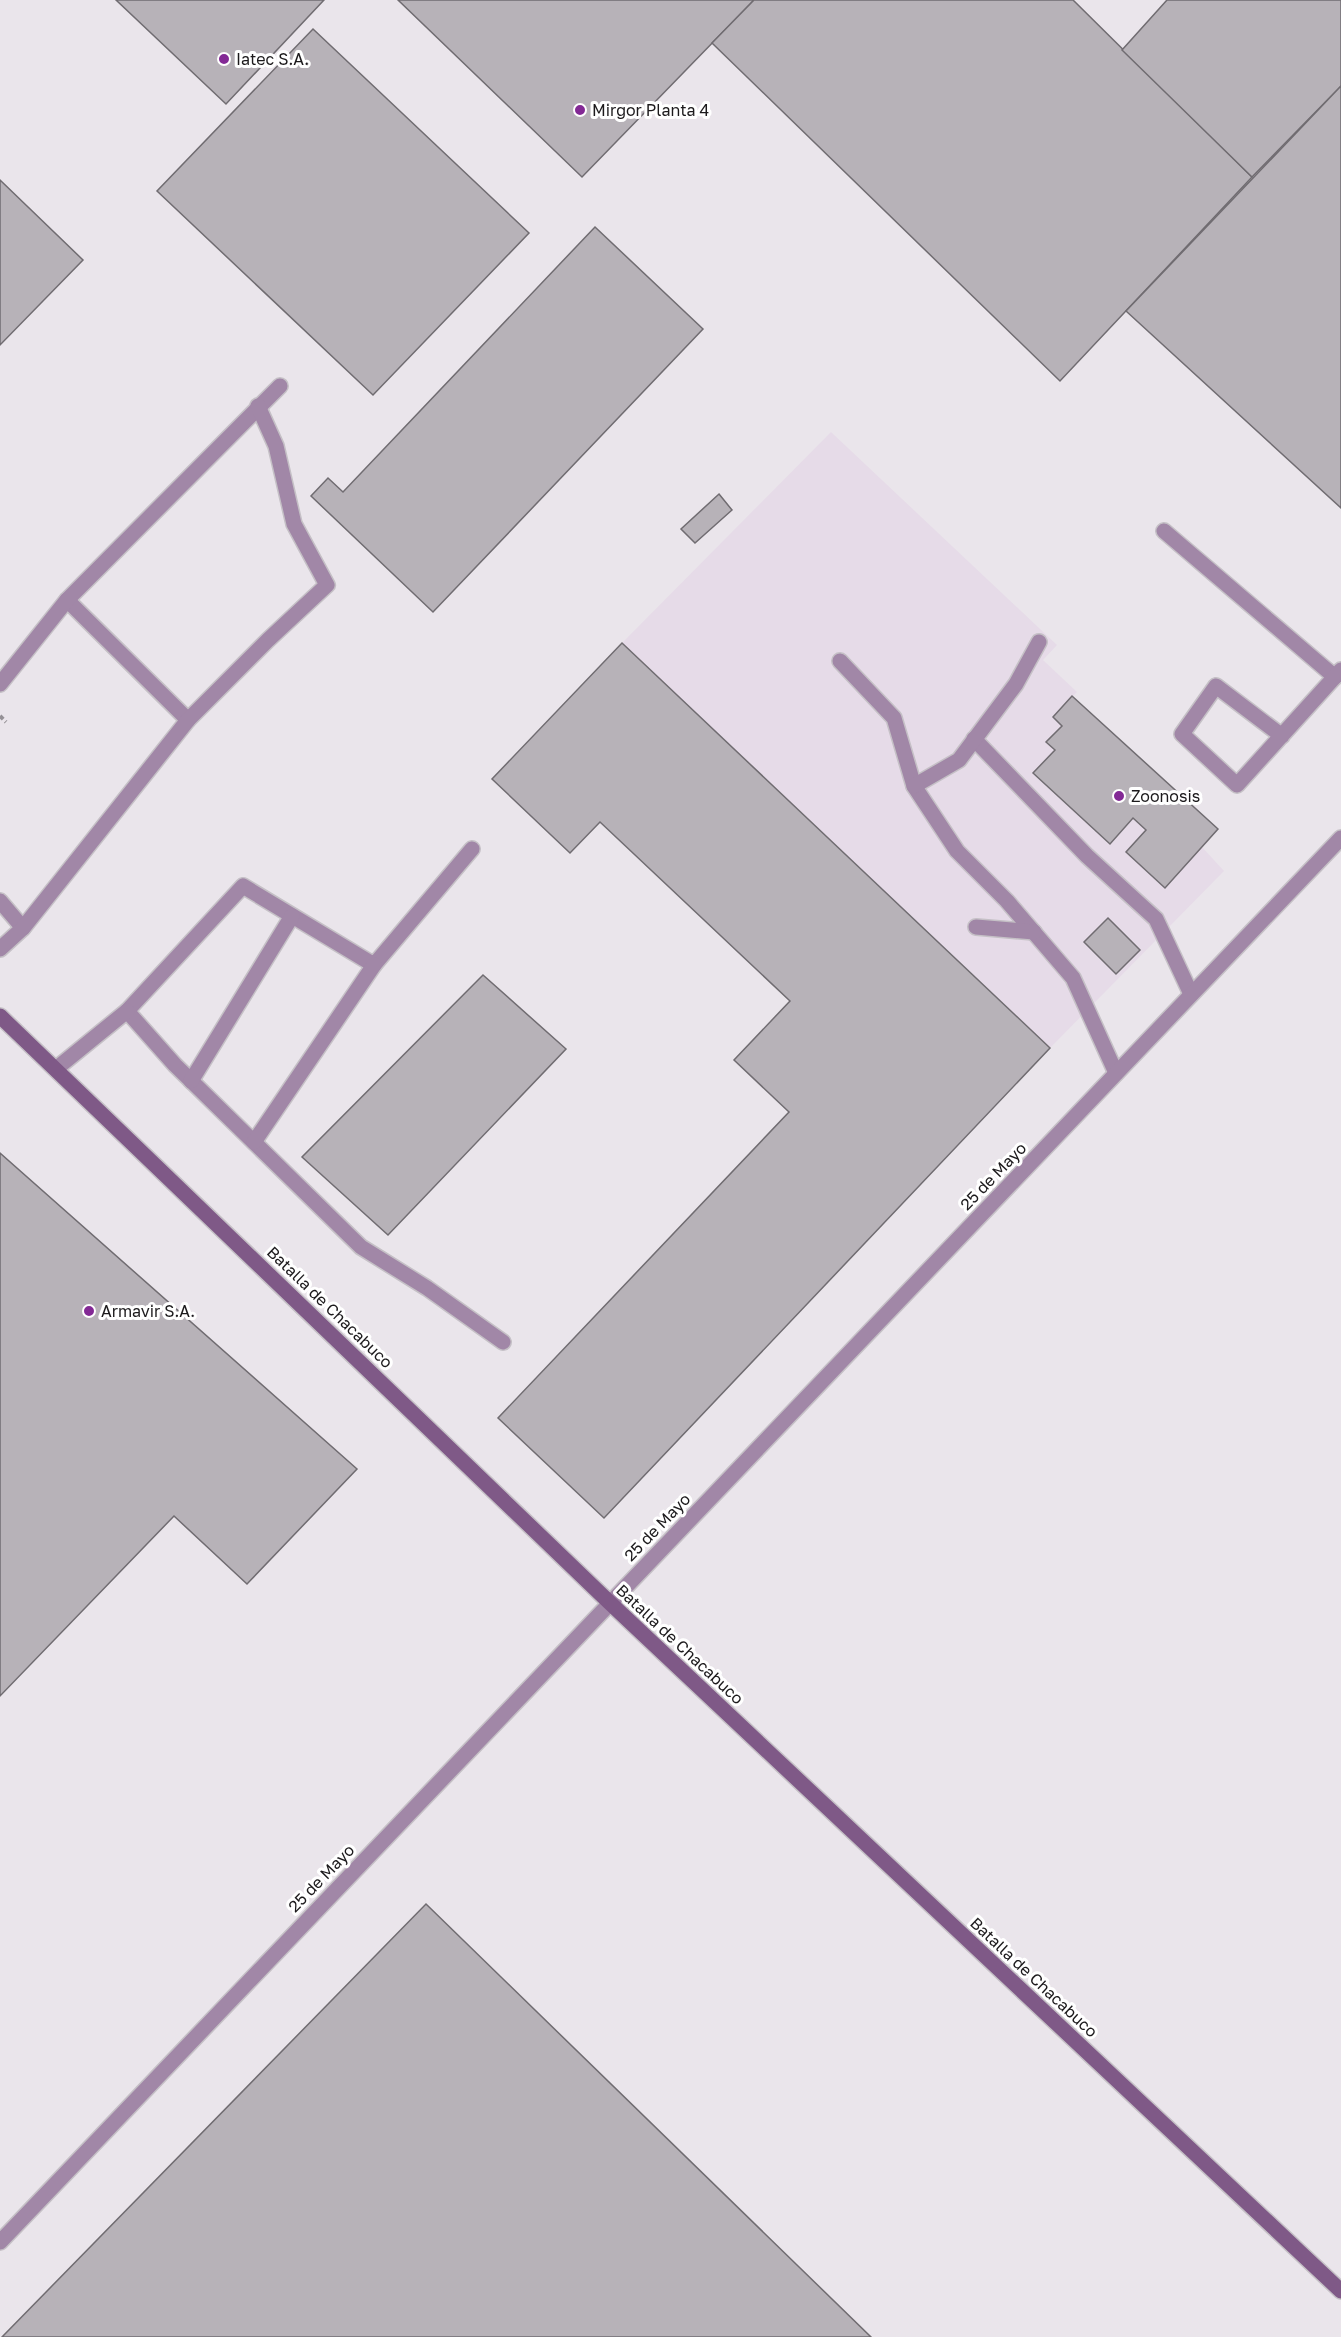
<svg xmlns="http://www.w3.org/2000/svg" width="1341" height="2337" font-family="'Golos Text',sans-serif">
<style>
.built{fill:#e6dbe8}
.building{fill:#b7b2b8;stroke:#706c71;stroke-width:1.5}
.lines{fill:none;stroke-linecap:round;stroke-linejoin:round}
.lane-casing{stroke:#c5c0c6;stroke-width:18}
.street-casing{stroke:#c5c0c6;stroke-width:18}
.secondary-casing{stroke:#c5c0c6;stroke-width:18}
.path{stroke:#959196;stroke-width:4;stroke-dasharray:4.5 3;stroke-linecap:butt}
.lane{stroke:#a187a7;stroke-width:15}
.street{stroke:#a187a7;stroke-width:15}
.secondary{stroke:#7f5987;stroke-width:15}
.poi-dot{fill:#832995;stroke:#fff;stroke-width:2}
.labels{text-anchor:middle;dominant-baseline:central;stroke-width:6;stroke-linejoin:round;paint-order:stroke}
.poi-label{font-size:16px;fill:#1c1a1c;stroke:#fff;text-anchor:start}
.street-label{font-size:16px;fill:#1c1a1c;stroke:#fff}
</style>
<rect width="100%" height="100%" fill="#eae5eb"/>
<path class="built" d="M831,432l226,213 -14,15 34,32 -24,25 9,9 -16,16 9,8 -22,23 76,70 24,-25 13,12 -20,22 39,35 37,-40 22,24 -174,177 -428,-405z"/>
<g class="building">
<path d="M116,0h208l-98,104z"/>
<path d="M398,0h356l-172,177z"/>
<path d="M754,0h319l179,177 -192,204 -348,-338z"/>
<path d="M1167,0h174v86l-89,91 -130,-127z"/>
<path d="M313,29l216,204 -156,162 -216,-204z"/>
<path d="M1341,86v422l-215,-197z"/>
<path d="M0,180l83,80 -83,85z"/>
<path d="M595,227l108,102 -270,283 -122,-116 17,-18 15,14z"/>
<path d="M719,494l13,16 -37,33 -14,-14z"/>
<path d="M622,643l428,405 -446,470 -106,-100 291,-306 -55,-52 56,-59 -190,-179 -30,31 -78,-74z"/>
<path d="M1072,696l146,133 -53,59 -39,-36 20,-22 -13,-12 -23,26 -77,-71 22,-23 -9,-8 16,-16 -9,-9z"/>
<path d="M1108,918l32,32 -24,24 -32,-32z"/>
<path d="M483,975l83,74 -178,186 -86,-78z"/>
<path d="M0,1153l357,316 -110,115 -73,-68 -174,180z"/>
<path d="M426,1904l445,433h-869z"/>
</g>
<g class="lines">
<defs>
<g id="lane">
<path d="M1164,531l171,146"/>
<path d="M67,600l121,120"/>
<path d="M840,661l54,57 20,68 43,65 50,50 66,77 43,95"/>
<path d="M0,684l67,-84 213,-214"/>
<path d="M1282,736l-66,-50 -34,48 55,51 104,-115"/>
<path d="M974,739l113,117 69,63 35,75"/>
<path d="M914,786l45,-26 57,-76 23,-42"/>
<path d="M472,849l-98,116 -131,-79 -116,125 48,54 186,182 66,41 76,54"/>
<path d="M0,901l23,27"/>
<path d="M976,927l58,5"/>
<path d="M0,949l23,-21 165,-208 80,-80 59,-55 -33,-61 -18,-78 -18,-40"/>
<path d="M57,1068l70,-57"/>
<path d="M191,1081l101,-165"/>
<path d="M254,1142l120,-177"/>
</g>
<path id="street" d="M0,2242l1341,-1404"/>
<path id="secondary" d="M0,1016l609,586 732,689"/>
</defs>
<use href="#lane" class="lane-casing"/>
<use href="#street" class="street-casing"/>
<use href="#secondary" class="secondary-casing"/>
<path class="path" d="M0,716l6,6"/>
<use href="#lane" class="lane"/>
<use href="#street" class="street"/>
<use href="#secondary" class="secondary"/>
</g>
<g class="poi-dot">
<circle cx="224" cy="59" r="6"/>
<circle cx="580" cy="110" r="6"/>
<circle cx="1119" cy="796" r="6"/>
<circle cx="89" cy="1311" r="6"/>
</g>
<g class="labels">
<g class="poi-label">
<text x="236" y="59">Iatec S.A.</text>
<text x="592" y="110">Mirgor Planta 4</text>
<text x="1131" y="796">Zoonosis</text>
<text x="101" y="1311">Armavir S.A.</text>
</g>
<g class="street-label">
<text transform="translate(993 1176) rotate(-46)">25 de Mayo</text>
<text transform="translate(330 1307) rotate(44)">Batalla de Chacabuco</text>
<text transform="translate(657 1527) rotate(-46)">25 de Mayo</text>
<text transform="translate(680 1644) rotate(43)">Batalla de Chacabuco</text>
<text transform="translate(321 1878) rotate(-46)">25 de Mayo</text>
<text transform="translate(1034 1977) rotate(43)">Batalla de Chacabuco</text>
</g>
</g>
</svg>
